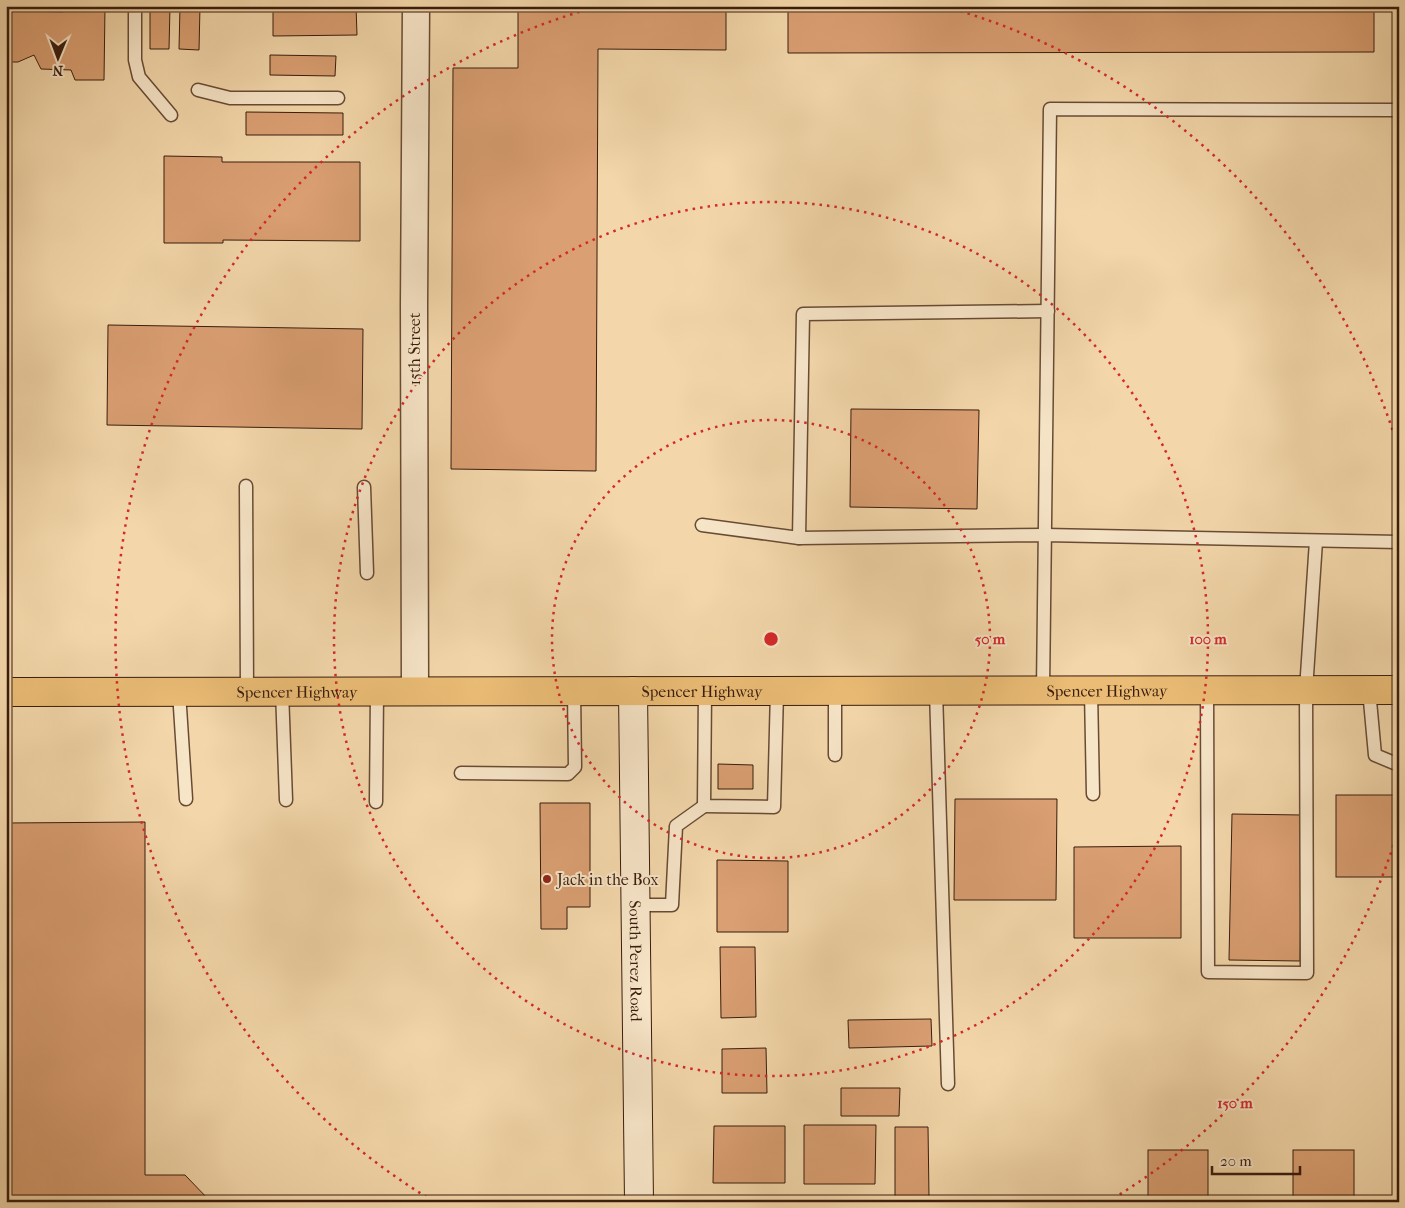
<svg xmlns="http://www.w3.org/2000/svg" width="1405" height="1208" font-family="'IM FELL French Canon',serif">
<style>
.building{fill:#da9f72;stroke:#391c0d}
.lines{fill:none;stroke-linecap:round;stroke-linejoin:round}
.lane-casing{stroke:#684b34;stroke-width:15}
.street-casing{stroke:#684b34;stroke-width:29}
.secondary-casing{stroke:#391c0d;stroke-width:30}
.primary-casing{stroke:#391c0d;stroke-width:30}
.lane{stroke:#f7e5c8;stroke-width:12}
.street{stroke:#f7e5c8;stroke-width:26}
.secondary{stroke:#f7e5c8;stroke-width:28}
.primary{stroke:#eabc75;stroke-width:28}
.ring{fill:none;stroke:#d62828;stroke-width:2.5;stroke-dasharray:2.5 5}
.poi-dot{fill:#8f2418;stroke:#f7e5c8;stroke-width:2}
.labels{text-anchor:middle;dominant-baseline:central;stroke-width:4;stroke-linejoin:round;paint-order:stroke}
.street-label{font-size:16px;fill:#391c0d;stroke:#f7e5c8}
.poi-label{font-size:16px;fill:#391c0d;stroke:#f7e5c8;text-anchor:start}
.centre{fill:#d62828;stroke:#f7e5c8;stroke-width:2.5}
.ring-label{font-size:15px;text-anchor:middle;font-weight:bold;fill:#d62828;stroke:#f7e5c8;stroke-width:4;stroke-linejoin:round;paint-order:stroke}
</style>
<rect width="100%" height="100%" fill="#f3d7aa"/>
<filter id="stains"><feTurbulence type="fractalNoise" baseFrequency=".004" numOctaves="4"/><feColorMatrix values="0 0 0 0 .2 0 0 0 0 .09 0 0 0 0 .02 0 0 0 .5 -.17"/></filter>
<radialGradient id="worn" r=".72"><stop offset=".6" stop-color="#630" stop-opacity="0"/><stop offset="1" stop-color="#630" stop-opacity=".3"/></radialGradient>
<g class="building">
<path d="M6,6h16l2,5 39,1v-6h42l-1,74h-29l-4,-10 -30,-1 -7,-14 -16,7h-12z"/>
<path d="M150,6h20l-1,43h-19z"/>
<path d="M180,6h20l-1,44 -20,-1z"/>
<path d="M273,6h83l1,29 -84,1z"/>
<path d="M518,6h208v44l-128,-1 -2,422 -145,-2 2,-401h65z"/>
<path d="M788,6h586v46l-586,1z"/>
<path d="M270,55l66,1 -1,20 -65,-1z"/>
<path d="M246,112l97,1v22h-97z"/>
<path d="M164,156l58,1v5h138v79l-137,-1v3h-59z"/>
<path d="M108,325l255,4 -1,100 -255,-4z"/>
<path d="M851,409l128,1 -2,99 -127,-2z"/>
<path d="M718,764l35,1v24h-35z"/>
<rect x="1336" y="795" width="63" height="82"/>
<path d="M955,799h102l-1,101h-102z"/>
<path d="M540,803h50v104h-23v22h-26z"/>
<path d="M1232,814l70,1 -2,146 -71,-1z"/>
<path d="M145,822v353h40l26,27h-205v-379z"/>
<path d="M1181,846v92h-107v-91z"/>
<path d="M717,860l71,1v71h-71z"/>
<path d="M720,947h35l1,70 -35,1z"/>
<path d="M931,1019l1,27 -83,2 -1,-28z"/>
<path d="M766,1048l1,45h-45v-44z"/>
<path d="M841,1088h59l-1,28h-58z"/>
<path d="M804,1125h72l-1,59h-71z"/>
<path d="M714,1126h71v57h-72z"/>
<path d="M895,1127h33l1,70h-34z"/>
<rect x="1148" y="1150" width="60" height="52"/>
<rect x="1293" y="1150" width="61" height="52"/>
</g>
<g class="lines">
<defs>
<g id="lane">
<path d="M135,6v54l4,17 32,38"/>
<path d="M198,90l32,8h108"/>
<path d="M1048,311l-245,3 -4,224 246,-3 354,7"/>
<path d="M246,486l1,206"/>
<path d="M364,487l3,86"/>
<path d="M702,525l97,13"/>
<path d="M1043,690l7,-581 349,1"/>
<path d="M1207,690l1,282 99,1 -1,-283 10,-149"/>
<path d="M1369,690l6,65 24,10"/>
<path d="M282,691l4,109"/>
<path d="M705,691l-1,115 70,1 3,-116"/>
<path d="M835,691v64"/>
<path d="M936,691l12,393"/>
<path d="M1091,691l2,103"/>
<path d="M179,692l7,107"/>
<path d="M461,773l107,1 7,-7 -1,-76"/>
<path d="M376,802l1,-110"/>
<path d="M635,905h37l4,-79 28,-20"/>
</g>
<path id="street" d="M415,691l-1,-386 2,-299"/>
<g id="secondary">
<path id="s1" d="M633,691l6,511"/>
</g>
<g id="primary">
<path id="s2" d="M6,692l1393,-2"/>
</g>
</defs>
<use href="#lane" class="lane-casing"/>
<use href="#street" class="street-casing"/>
<use href="#secondary" class="secondary-casing"/>
<use href="#primary" class="primary-casing"/>
<use href="#lane" class="lane"/>
<use href="#street" class="street"/>
<use href="#secondary" class="secondary"/>
<use href="#primary" class="primary"/>
</g>
<g class="ring">
<circle cx="771" cy="639" r="219"/>
<circle cx="771" cy="639" r="437"/>
<path d="M1398 831A656 656 0 0 1 1109 1201M433 1201A656 656 0 0 1 596 7M946 7A656 656 0 0 1 1398 447"/>
</g>
<circle class="poi-dot" cx="547" cy="879" r="5"/>
<g class="labels">
<g class="street-label">
<text transform="translate(414 349) rotate(-90)">15th Street</text>
<text stroke="none"><textPath href="#s2" startOffset="1101">Spencer Highway</textPath></text>
<text stroke="none"><textPath href="#s2" startOffset="696">Spencer Highway</textPath></text>
<text stroke="none"><textPath href="#s2" startOffset="291">Spencer Highway</textPath></text>
<text stroke="none"><textPath href="#s1" startOffset="270">South Perez Road</textPath></text>
</g>
<g class="poi-label">
<text x="557" y="879">Jack in the Box</text>
</g>
</g>
<circle cx="771" cy="639" r="8" class="centre"/>
<g class="ring-label">
<text x="990" y="644">50 m</text>
<text x="1208" y="644">100 m</text>
<text x="1235" y="1108">150 m</text>
</g>
<rect width="1405" height="1208" fill="none" stroke="#f3d7aa" stroke-width="25"/>
<rect x="8" y="8" width="1390" height="1193" fill="none" stroke="#391c0d" stroke-width="2.5"/>
<rect x="12" y="12" width="1380" height="1183" fill="none" stroke="#391c0d"/>
<g transform="translate(58 58) rotate(181)" stroke="#f7e5c8" stroke-width="4" paint-order="stroke">
<path d="M0-4L9 19L0 12L-9 19Z" fill="#391c0d"/>
<text y="-8" font-size="14" font-weight="bold" text-anchor="middle" fill="#391c0d">N</text>
</g>
<path d="M1212 1166v8h88v-8" fill="none" stroke="#391c0d" stroke-width="2.5"/>
<text x="1220" y="1166" font-size="15" fill="#391c0d" stroke="#f7e5c8" stroke-width="4" paint-order="stroke">20 m</text>
<rect width="100%" height="100%" filter="url(#stains)"/>
<rect width="100%" height="100%" fill="url(#worn)"/>
</svg>
